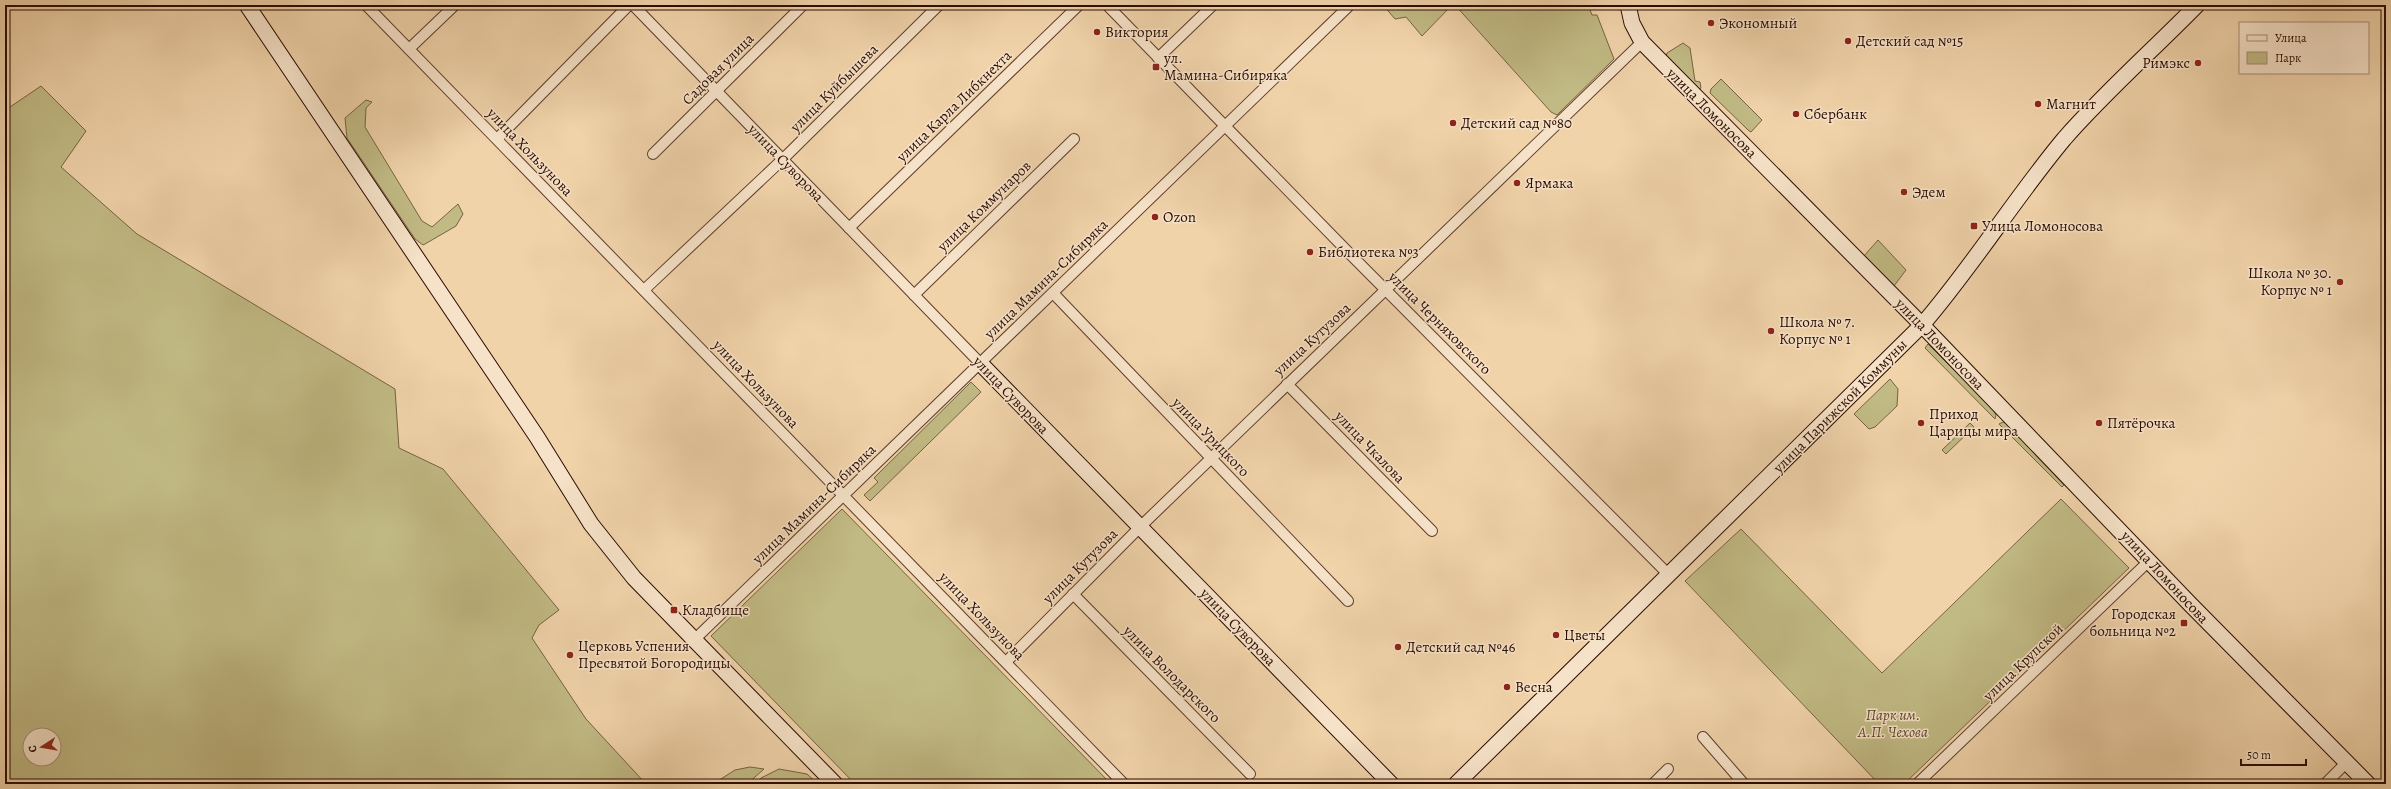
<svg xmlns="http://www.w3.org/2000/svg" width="2391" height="789" font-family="Alegreya,serif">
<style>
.green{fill:#c1ba84;stroke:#766242;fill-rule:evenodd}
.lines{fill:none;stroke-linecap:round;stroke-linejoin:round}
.street-casing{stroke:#5c3d2b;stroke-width:12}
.secondary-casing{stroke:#2a0b01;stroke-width:17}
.street{stroke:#f6e2c8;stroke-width:10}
.secondary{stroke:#f6e2c8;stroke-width:15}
.poi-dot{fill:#8f2418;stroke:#f6e2c8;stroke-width:1.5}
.labels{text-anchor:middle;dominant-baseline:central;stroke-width:3;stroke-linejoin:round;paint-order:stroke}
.poi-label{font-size:15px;fill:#2a0b01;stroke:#f6e2c8;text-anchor:start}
.street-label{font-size:15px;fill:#2a0b01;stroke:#f6e2c8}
.park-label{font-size:15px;font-style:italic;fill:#5f482f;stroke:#f6e2c8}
</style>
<rect width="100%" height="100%" fill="#f1d3aa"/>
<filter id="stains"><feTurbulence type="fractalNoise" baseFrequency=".005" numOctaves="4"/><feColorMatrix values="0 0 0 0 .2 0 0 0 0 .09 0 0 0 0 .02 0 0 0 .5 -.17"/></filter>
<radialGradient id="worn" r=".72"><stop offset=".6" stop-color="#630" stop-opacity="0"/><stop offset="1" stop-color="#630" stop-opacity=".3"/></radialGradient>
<g class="green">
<path d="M1383,5h69l-30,31 -16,-19 -11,2z"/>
<path d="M1455,5h133l4,10h5l17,44 -57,56 -6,-3z"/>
<path d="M1683,43l7,5 5,33 5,1 1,6 -2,2 -33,-33 1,-4z"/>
<path d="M1721,79l41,41 -11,12 -3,-2 -38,-37 1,-4z"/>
<path d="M41,86l45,45 -25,36 76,67 258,155 4,59 44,21 116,141 -20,15 -7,13 54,81 60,65h-641v-677l2,2zM30,735h24v24h-24z"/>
<path d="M366,100l6,2 -6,6 -1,19 57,94 10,6 26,-23 5,10 -7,12 -31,18 -2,1 -8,-6 -68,-101 -2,-20z"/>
<path d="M1878,240l28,30 -12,16 -30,-30z"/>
<path d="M1928,344l65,65 3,6 -1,4 -70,-71z"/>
<path d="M1890,379l8,10 -1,17 -22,21 -6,2 -15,-15z"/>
<path d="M971,382l10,10 -111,109 -6,-6 14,-13 -4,-4z"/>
<path d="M2003,422l4,2 57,61 -2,2 -63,-63z"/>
<path d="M1970,423l4,4 -28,27 -4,-4z"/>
<path d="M2061,499l68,69 -225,216h-25l-194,-203 56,-52 141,144z"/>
<path d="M842,509l269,275h-256l-144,-148z"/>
<path d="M750,767l14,2 -17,15h-34l22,-14z"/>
<path d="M779,769l28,5 11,10h-63l6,-6z"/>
</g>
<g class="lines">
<defs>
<g id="street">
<path d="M366,5l758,779"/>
<path d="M633,5l348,359"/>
<path d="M1107,5l244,250 318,320"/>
<path d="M409,49l46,-44"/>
<path d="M1158,58l55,-53"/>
<path d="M497,139l132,-134"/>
<path d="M653,154l150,-149"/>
<path d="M849,228l230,-223"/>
<path d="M644,290l139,-131 156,-154"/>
<path d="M1053,293l295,308"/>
<path d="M914,295l160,-156"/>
<path d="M1287,384l145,147"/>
<path d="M1073,594l177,180"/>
<path d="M694,640l656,-635"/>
<path d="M1006,662l134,-135 502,-485"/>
<path d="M1703,737l41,47"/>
<path d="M1653,784l15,-15"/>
<path d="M1917,784l233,-224"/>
<path d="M2325,784l22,-22"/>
</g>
<g id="secondary">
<path d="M247,5l290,432 54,87 43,54 201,206"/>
<path d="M1628,5l4,18 10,19 280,283 268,279 178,180"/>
<path d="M981,364l410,420"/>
<path d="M1456,784l466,-459c51,-59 92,-126 142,-186 41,-47 89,-89 133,-134"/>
</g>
</defs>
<use href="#street" class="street-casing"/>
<use href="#secondary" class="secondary-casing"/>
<use href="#street" class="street"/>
<use href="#secondary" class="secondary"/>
</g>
<g class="poi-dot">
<circle cx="1711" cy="23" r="4"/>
<circle cx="1097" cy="32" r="4"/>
<circle cx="1848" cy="41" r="4"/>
<circle cx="2198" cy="63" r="4"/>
<rect x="1152" y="63" width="8" height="8" rx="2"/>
<circle cx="2038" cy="104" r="4"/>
<circle cx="1796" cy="114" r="4"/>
<circle cx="1453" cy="123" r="4"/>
<circle cx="1517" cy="183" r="4"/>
<circle cx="1904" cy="192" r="4"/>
<circle cx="1155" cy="217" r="4"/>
<rect x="1970" y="222" width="8" height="8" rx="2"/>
<circle cx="1310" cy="252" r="4"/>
<circle cx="2340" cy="282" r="4"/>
<circle cx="1771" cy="331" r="4"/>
<circle cx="1921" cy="423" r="4"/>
<circle cx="2099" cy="423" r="4"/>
<rect x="670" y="606" width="8" height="8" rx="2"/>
<rect x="2180" y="619" width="8" height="8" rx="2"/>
<circle cx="1556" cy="635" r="4"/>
<circle cx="1398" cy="647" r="4"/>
<circle cx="570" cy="655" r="4"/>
<circle cx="1507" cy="687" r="4"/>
</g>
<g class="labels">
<g class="poi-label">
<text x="1719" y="23">Экономный</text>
<text x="1105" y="32">Виктория</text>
<text x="1856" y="41">Детский сад №15</text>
<text x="1164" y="58">ул.<tspan x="1164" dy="17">Мамина-Сибиряка</tspan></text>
<text x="2190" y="63" text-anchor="end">Римэкс</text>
<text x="2046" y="104">Магнит</text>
<text x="1804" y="114">Сбербанк</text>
<text x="1461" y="123">Детский сад №80</text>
<text x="1525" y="183">Ярмака</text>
<text x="1912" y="192">Эдем</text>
<text x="1163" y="217">Ozon</text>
<text x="1982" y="226">Улица Ломоносова</text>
<text x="1318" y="252">Библиотека №3</text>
<text x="2332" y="273" text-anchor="end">Школа № 30.<tspan x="2332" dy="17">Корпус № 1</tspan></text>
<text x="1779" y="322">Школа № 7.<tspan x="1779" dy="17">Корпус № 1</tspan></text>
<text x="1929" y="414">Приход<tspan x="1929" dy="17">Царицы мира</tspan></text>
<text x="2107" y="423">Пятёрочка</text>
<text x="682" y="610">Кладбище</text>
<text x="2176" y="614" text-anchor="end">Городская<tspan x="2176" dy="17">больница №2</tspan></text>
<text x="1564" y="635">Цветы</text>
<text x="578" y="646">Церковь Успения<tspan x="578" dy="17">Пресвятой Богородицы</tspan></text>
<text x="1406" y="647">Детский сад №46</text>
<text x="1515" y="687">Весна</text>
</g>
<g class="street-label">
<text transform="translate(718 69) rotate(-45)">Садовая улица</text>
<text transform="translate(834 88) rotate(-45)">улица Куйбышева</text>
<text transform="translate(954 106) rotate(-44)">улица Карла Либкнехта</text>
<text transform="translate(1712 113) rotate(45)">улица Ломоносова</text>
<text transform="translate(530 152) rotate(46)">улица Хользунова</text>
<text transform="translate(786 163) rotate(46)">улица Суворова</text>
<text transform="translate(984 206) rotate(-44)">улица Коммунаров</text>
<text transform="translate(1046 279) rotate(-44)">улица Мамина-Сибиряка</text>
<text transform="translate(1440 323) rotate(45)">улица Черняховского</text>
<text transform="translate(1312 339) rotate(-43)">улица Кутузова</text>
<text transform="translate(1940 344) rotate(46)">улица Ломоносова</text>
<text transform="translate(756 384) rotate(46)">улица Хользунова</text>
<text transform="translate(1011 395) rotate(46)">улица Суворова</text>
<text transform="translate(1840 406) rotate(-45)">улица Парижской Коммуны</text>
<text transform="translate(1211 437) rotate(46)">улица Урицкого</text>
<text transform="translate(1370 447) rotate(46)">улица Чкалова</text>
<text transform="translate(814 504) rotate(-44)">улица Мамина-Сибиряка</text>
<text transform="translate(1080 566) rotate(-45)">улица Кутузова</text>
<text transform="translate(2165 577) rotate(47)">улица Ломоносова</text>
<text transform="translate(982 616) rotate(46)">улица Хользунова</text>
<text transform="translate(1238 627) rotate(46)">улица Суворова</text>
<text transform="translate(2023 662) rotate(-44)">улица Крупской</text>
<text transform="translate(1172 674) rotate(45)">улица Володарского</text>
</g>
<g class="park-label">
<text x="1893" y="715">Парк им.<tspan x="1893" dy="17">А.П. Чехова</tspan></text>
</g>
</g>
<rect width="2391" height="789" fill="none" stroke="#f1d3aa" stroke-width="20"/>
<rect x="6" y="6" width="2379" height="777" fill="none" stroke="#2a0b01" stroke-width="2"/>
<rect x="10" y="10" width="2371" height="769" fill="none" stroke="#2a0b01"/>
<rect x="2239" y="22" width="130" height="52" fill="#f6e2c8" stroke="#a48c78"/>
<rect x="2247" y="35" width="20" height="6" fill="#f6e2c8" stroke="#a48c78"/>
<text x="2275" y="42" font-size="12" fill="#2a0b01">Улица</text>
<rect x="2247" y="52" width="20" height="12" fill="#c1ba84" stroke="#a48c78"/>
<text x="2275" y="62" font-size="12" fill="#2a0b01">Парк</text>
<g transform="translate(42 747) rotate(258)"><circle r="19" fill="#f6e2c8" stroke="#a48c78"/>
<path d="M0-3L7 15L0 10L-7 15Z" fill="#8f2418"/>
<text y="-6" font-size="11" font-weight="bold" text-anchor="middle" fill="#2a0b01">С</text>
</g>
<path d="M2241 759v6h65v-6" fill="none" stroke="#2a0b01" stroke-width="2"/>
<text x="2247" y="759" font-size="12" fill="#2a0b01" stroke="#f6e2c8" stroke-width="3" paint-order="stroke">50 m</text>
<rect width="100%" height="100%" filter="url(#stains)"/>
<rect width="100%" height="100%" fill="url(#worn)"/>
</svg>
